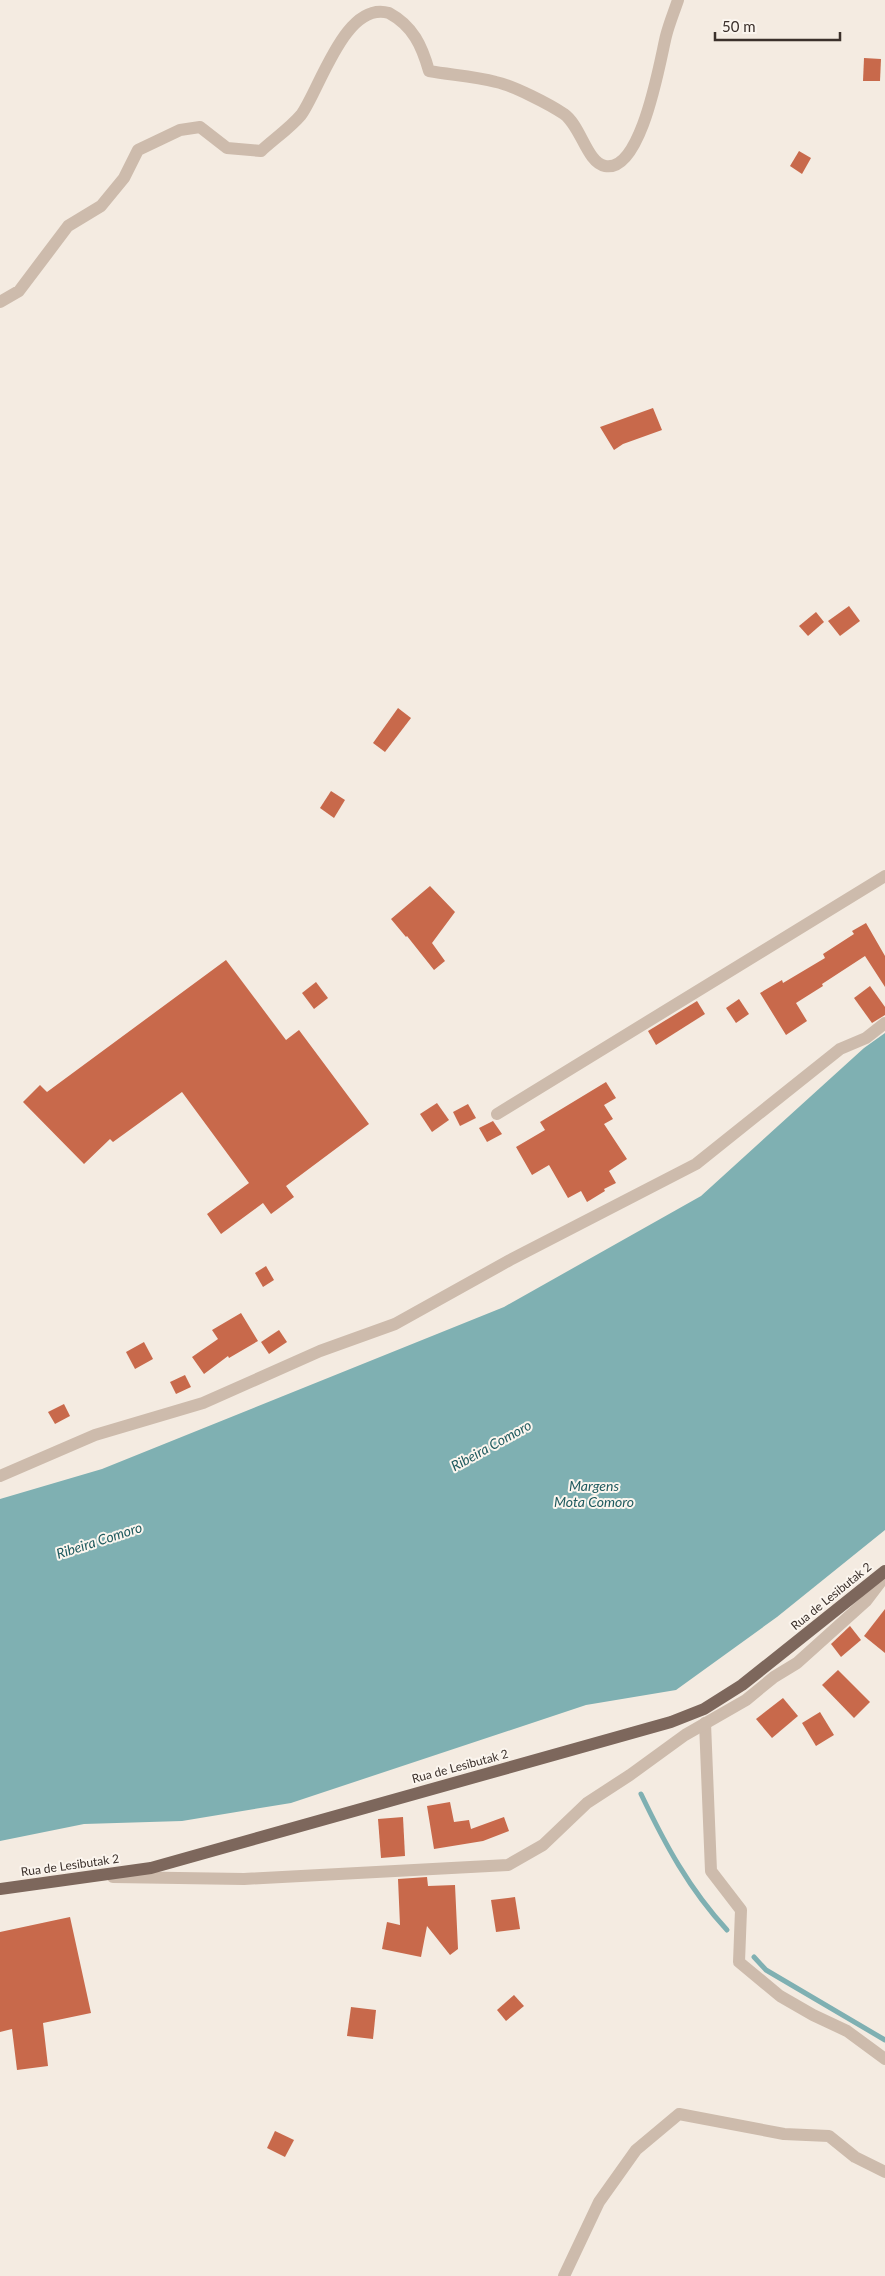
<svg xmlns="http://www.w3.org/2000/svg" width="885" height="2276" font-family="Lato,sans-serif">
<style>
.water{fill:#7fb0b2}
.lines{fill:none;stroke-linecap:round;stroke-linejoin:round}
.stream{stroke:#7fb0b2;stroke-width:5}
.building{fill:#c8694b}
.minor{stroke:#cdbbac;stroke-width:12}
.major{stroke:#7d675c;stroke-width:12}
.labels{text-anchor:middle;dominant-baseline:central;stroke-width:4;stroke-linejoin:round;paint-order:stroke}
.street-label{font-size:12px;fill:#3b302b;stroke:#fbf5ee}
.water-label{font-size:14px;font-style:italic;fill:#1f5a5e;stroke:#fbf5ee}
</style>
<rect width="100%" height="100%" fill="#f4ebe1"/>
<path class="water" d="M885,1033v497l-108,87 -101,73 -90,15 -295,98 -109,18 -98,3 -84,17v-342l102,-30 402,-162 197,-111 163,-148z"/>
<g class="lines">
<g class="stream">
<path d="M641,1794c24,50 48,95 86,136"/>
<path d="M754,1957l12,13 119,70"/>
</g>
</g>
<g class="building">
<path d="M864,58l17,1 -1,22h-17z"/>
<path d="M799,151l12,7 -9,16 -12,-8z"/>
<path d="M653,408l9,22 -39,14 -9,6 -14,-23z"/>
<path d="M849,606l11,15 -20,15 -12,-15z"/>
<path d="M816,612l8,10 -16,14 -9,-10z"/>
<path d="M398,708l13,10 -26,34 -12,-9z"/>
<path d="M331,791l14,9 -11,18 -14,-10z"/>
<path d="M430,886l25,26 -23,31 13,18 -11,9 -27,-34 -1,1 -15,-18z"/>
<path d="M866,923l19,33v31l-20,-31 -43,28 1,2 -27,17 11,18 -21,14 -26,-42 22,-13 1,3 42,-25 -2,-4 31,-20 -2,-3z"/>
<path d="M226,960l60,80 13,-10 70,94 -83,62 8,11 -23,17 -8,-11 -42,31 -14,-20 42,-31 -67,-91 -69,50 -3,-3 -26,25 -61,-62 17,-17 7,7z"/>
<path d="M316,982l12,16 -14,11 -12,-16z"/>
<path d="M870,986l15,21v8l-13,8 -18,-25z"/>
<path d="M739,999l10,15 -13,9 -10,-15z"/>
<path d="M697,1001l8,13 -49,31 -8,-14z"/>
<path d="M606,1082l10,16 -12,7 9,14 -9,5 23,35 -18,12 7,12 -12,6 1,2 -18,11 -6,-11 -13,7 -19,-33 -17,10 -16,-28 29,-17 -5,-8z"/>
<path d="M437,1103l12,17 -17,12 -12,-18z"/>
<path d="M468,1104l8,14 -16,8 -7,-14z"/>
<path d="M493,1121l9,13 -15,8 -8,-14z"/>
<path d="M266,1266l8,14 -11,7 -8,-14z"/>
<path d="M241,1313l17,28 -29,17 -1,-2 -24,18 -12,-17 26,-18 -6,-9z"/>
<path d="M279,1330l8,12 -18,12 -8,-12z"/>
<path d="M144,1342l9,17 -18,10 -9,-17z"/>
<path d="M185,1375l6,12 -15,7 -6,-12z"/>
<path d="M64,1404l6,12 -15,8 -7,-12z"/>
<path d="M885,1609v44l-21,-17z"/>
<path d="M850,1626l11,14 -20,17 -10,-13z"/>
<path d="M838,1670l32,32 -16,16 -32,-33z"/>
<path d="M783,1698l15,18 -26,22 -16,-19z"/>
<path d="M820,1712l14,23 -18,11 -14,-23z"/>
<path d="M450,1802l4,20 15,-2 2,9 33,-12 5,14 -26,10 -49,8 -7,-43z"/>
<path d="M403,1817l2,39 -24,2 -3,-39z"/>
<path d="M427,1877l1,9 27,-1 3,64 -8,6 -23,-29 -6,31 -39,-8 5,-27 13,3 -2,-46z"/>
<path d="M515,1897l5,32 -24,3 -5,-32z"/>
<path d="M70,1917l21,96 -48,10 5,43 -31,4 -5,-41 -12,3v-100z"/>
<path d="M514,1995l10,11 -18,15 -9,-11z"/>
<path d="M351,2007l25,3 -3,29 -26,-3z"/>
<path d="M275,2131l19,9 -9,17 -18,-9z"/>
</g>
<g class="lines">
<g class="minor">
<path d="M0,302l19,-11 49,-65 33,-20 23,-28 14,-28 42,-20 20,-3 27,21 34,3c13,-12 29,-23 40,-36 19,-26 44,-115 88,-102 24,13 33,33 40,58 22,4 45,5 67,11 18,4 53,22 68,32 17,12 23,49 41,52 37,7 55,-106 61,-130 3,-12 8,-24 12,-36"/>
<path d="M497,1114l388,-238"/>
<path d="M0,1476l95,-41 108,-32 117,-52 75,-27 115,-64 186,-96 144,-115 26,-11 19,-15"/>
<path d="M705,1723l6,148 30,39 -2,52 41,34 33,19 34,16 38,28"/>
<path d="M113,1877l131,2 264,-14 35,-20 44,-42 43,-28 55,-40 61,-35 28,-23 23,-14 69,-62 19,-25"/>
<path d="M564,2276l35,-74 37,-52 43,-36 105,20 45,2 26,21 30,15"/>
</g>
<path class="major" d="M0,1889l151,-21 520,-146 33,-13 38,-24 143,-114"/>
</g>
<g class="labels">
<g class="street-label">
<text transform="translate(831 1596) rotate(-39)">Rua de Lesibutak 2</text>
<text transform="translate(460 1766) rotate(-15)">Rua de Lesibutak 2</text>
<text transform="translate(70 1865) rotate(-8)">Rua de Lesibutak 2</text>
</g>
<g class="water-label">
<text transform="translate(491 1445) rotate(-29)">Ribeira Comoro</text>
<text x="594" y="1485">Margens<tspan x="594" dy="16">Mota Comoro</tspan></text>
<text transform="translate(99 1540) rotate(-18)">Ribeira Comoro</text>
</g>
</g>
<path d="M715 32v8h125v-8" fill="none" stroke="#3b302b" stroke-width="2.5"/>
<text x="722" y="32" font-size="15" fill="#3b302b" stroke="#fbf5ee" stroke-width="4" paint-order="stroke">50 m</text>
</svg>
